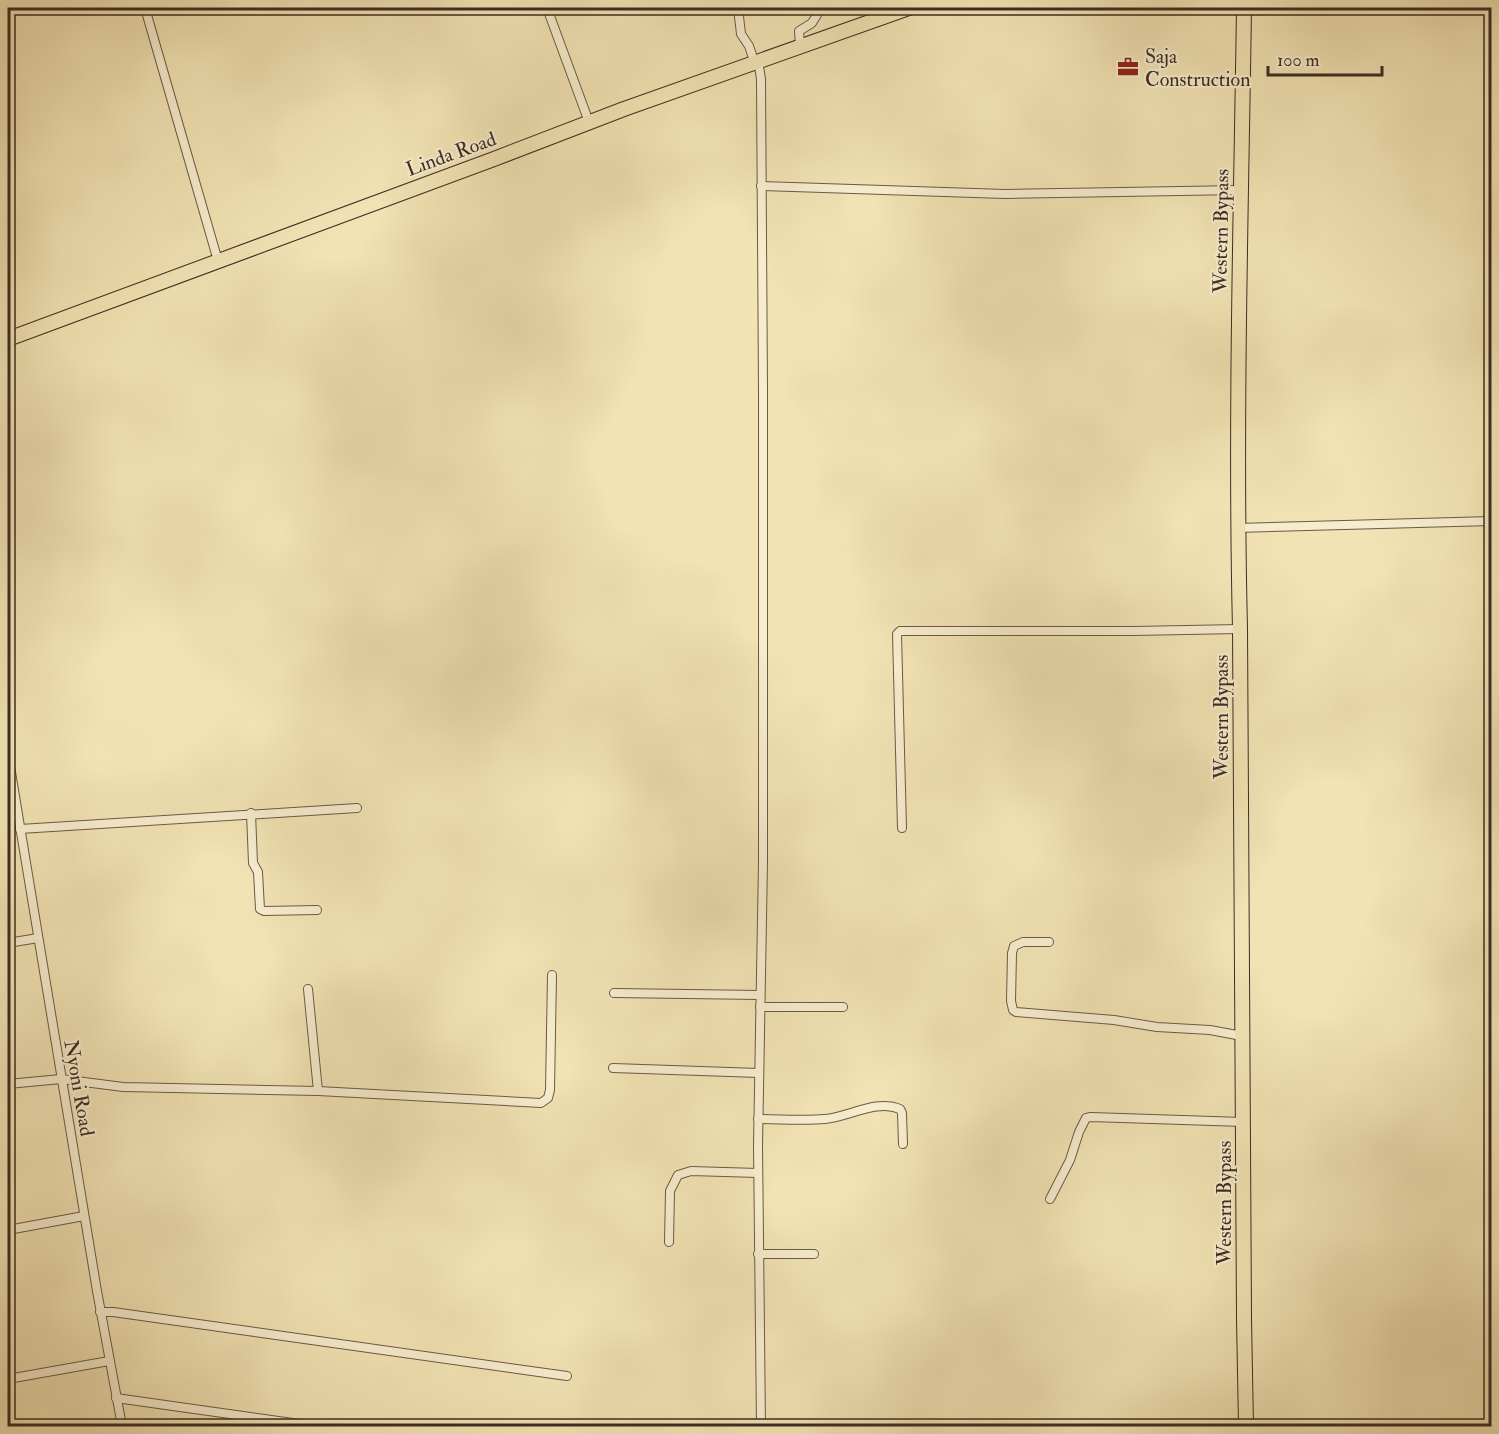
<svg xmlns="http://www.w3.org/2000/svg" width="1499" height="1434" font-family="'IM FELL Double Pica',serif">
<style>
.lines{fill:none;stroke-linecap:round;stroke-linejoin:round}
.minor-casing{stroke:#6a5a46;stroke-width:10}
.primary-casing{stroke:#3d2c22;stroke-width:16}
.minor{stroke:#f7edce;stroke-width:8}
.primary{stroke:#f2e3b4;stroke-width:14}
.labels{text-anchor:middle;dominant-baseline:central;stroke-width:4.5;stroke-linejoin:round;paint-order:stroke}
.poi-label{font-size:20px;fill:#3d2c22;stroke:#f7edce;text-anchor:start}
.street-label{font-size:20px;fill:#3d2c22;stroke:#f7edce}
</style>
<rect width="100%" height="100%" fill="#f2e3b4"/>
<filter id="stains"><feTurbulence type="fractalNoise" baseFrequency=".00333" numOctaves="4"/><feColorMatrix values="0 0 0 0 .2 0 0 0 0 .09 0 0 0 0 .02 0 0 0 .5 -.17"/></filter>
<radialGradient id="worn" r=".72"><stop offset=".6" stop-color="#630" stop-opacity="0"/><stop offset="1" stop-color="#630" stop-opacity=".3"/></radialGradient>
<g class="lines">
<defs>
<g id="minor">
<path d="M145,8l73,253"/>
<path d="M547,8l42,114"/>
<path d="M738,8l3,26 8,12 5,15"/>
<path d="M800,45l-1,-14 13,-8 9,-15"/>
<path d="M758,60l3,19 2,312v470l-5,285 3,280"/>
<path d="M761,186l244,8 235,-4"/>
<path d="M1237,528l255,-7"/>
<path d="M8,754l89,537 25,135"/>
<path d="M251,813l2,50 5,9 2,37 4,2 53,-1"/>
<path d="M902,828l-5,-194 3,-3h233l107,-2"/>
<path d="M20,829l337,-21"/>
<path d="M1049,942h-26l-9,4 -2,7 -1,48 2,9 3,2 98,8 43,7 53,3 32,6"/>
<path d="M8,943l30,-5"/>
<path d="M308,989l10,102"/>
<path d="M614,993l146,2"/>
<path d="M760,1007h83"/>
<path d="M613,1068l146,5"/>
<path d="M8,1084l53,-5 62,8 195,4 223,12 7,-5 2,-8 2,-115"/>
<path d="M758,1119c22,0 45,2 67,0 24,-2 51,-20 75,-10l2,4 1,31"/>
<path d="M1050,1199l20,-39 9,-28 7,-14 5,-1 152,5"/>
<path d="M8,1230l76,-14"/>
<path d="M669,1242l1,-51 8,-16 13,-4 67,2"/>
<path d="M758,1254h56"/>
<path d="M100,1312h13l454,64"/>
<path d="M8,1379l101,-18"/>
<path d="M116,1398l198,28"/>
</g>
<g id="primary">
<path d="M1244,8c-3,207 -9,414 -4,621l4,690 2,107"/>
<path d="M8,339l486,-180 130,-50 285,-101"/>
</g>
</defs>
<use href="#minor" class="minor-casing"/>
<use href="#primary" class="primary-casing"/>
<use href="#minor" class="minor"/>
<use href="#primary" class="primary"/>
</g>
<defs>
<symbol id="office-bare" viewBox="-9 -9 18 18"><path d="M-6-3h4V-5.5h4V-3h4V5H-6ZM-1-4.5V-3h2v-1.5ZM-6 0V1H6V0Z" fill="#8f2418" stroke="#f7edce" stroke-width="2.5" paint-order="stroke"/></symbol>
</defs>
<g fill-rule="evenodd">
<use href="#office-bare" x="1113" y="52" width="30" height="30"/>
</g>
<g class="labels">
<g class="poi-label">
<text x="1145" y="56">Saja<tspan x="1145" dy="23">Construction</tspan></text>
</g>
<g class="street-label">
<text transform="translate(451 154) rotate(-20)">Linda Road</text>
<text transform="translate(1221 231) rotate(-89)">Western Bypass</text>
<text transform="translate(1221 717) rotate(-90)">Western Bypass</text>
<text transform="translate(79 1088) rotate(80)">Nyoni Road</text>
<text transform="translate(1224 1203) rotate(-90)">Western Bypass</text>
</g>
</g>
<rect width="1499" height="1434" fill="none" stroke="#f2e3b4" stroke-width="30"/>
<rect x="9" y="9" width="1481" height="1416" fill="none" stroke="#3d2c22" stroke-width="3"/>
<rect x="15" y="15" width="1469" height="1404" fill="none" stroke="#3d2c22" stroke-width="1.5"/>
<path d="M1268 66v9h114v-9" fill="none" stroke="#3d2c22" stroke-width="3"/>
<text x="1277" y="66" font-size="18" fill="#3d2c22" stroke="#f7edce" stroke-width="4.5" paint-order="stroke">100 m</text>
<rect width="100%" height="100%" filter="url(#stains)"/>
<rect width="100%" height="100%" fill="url(#worn)"/>
</svg>
